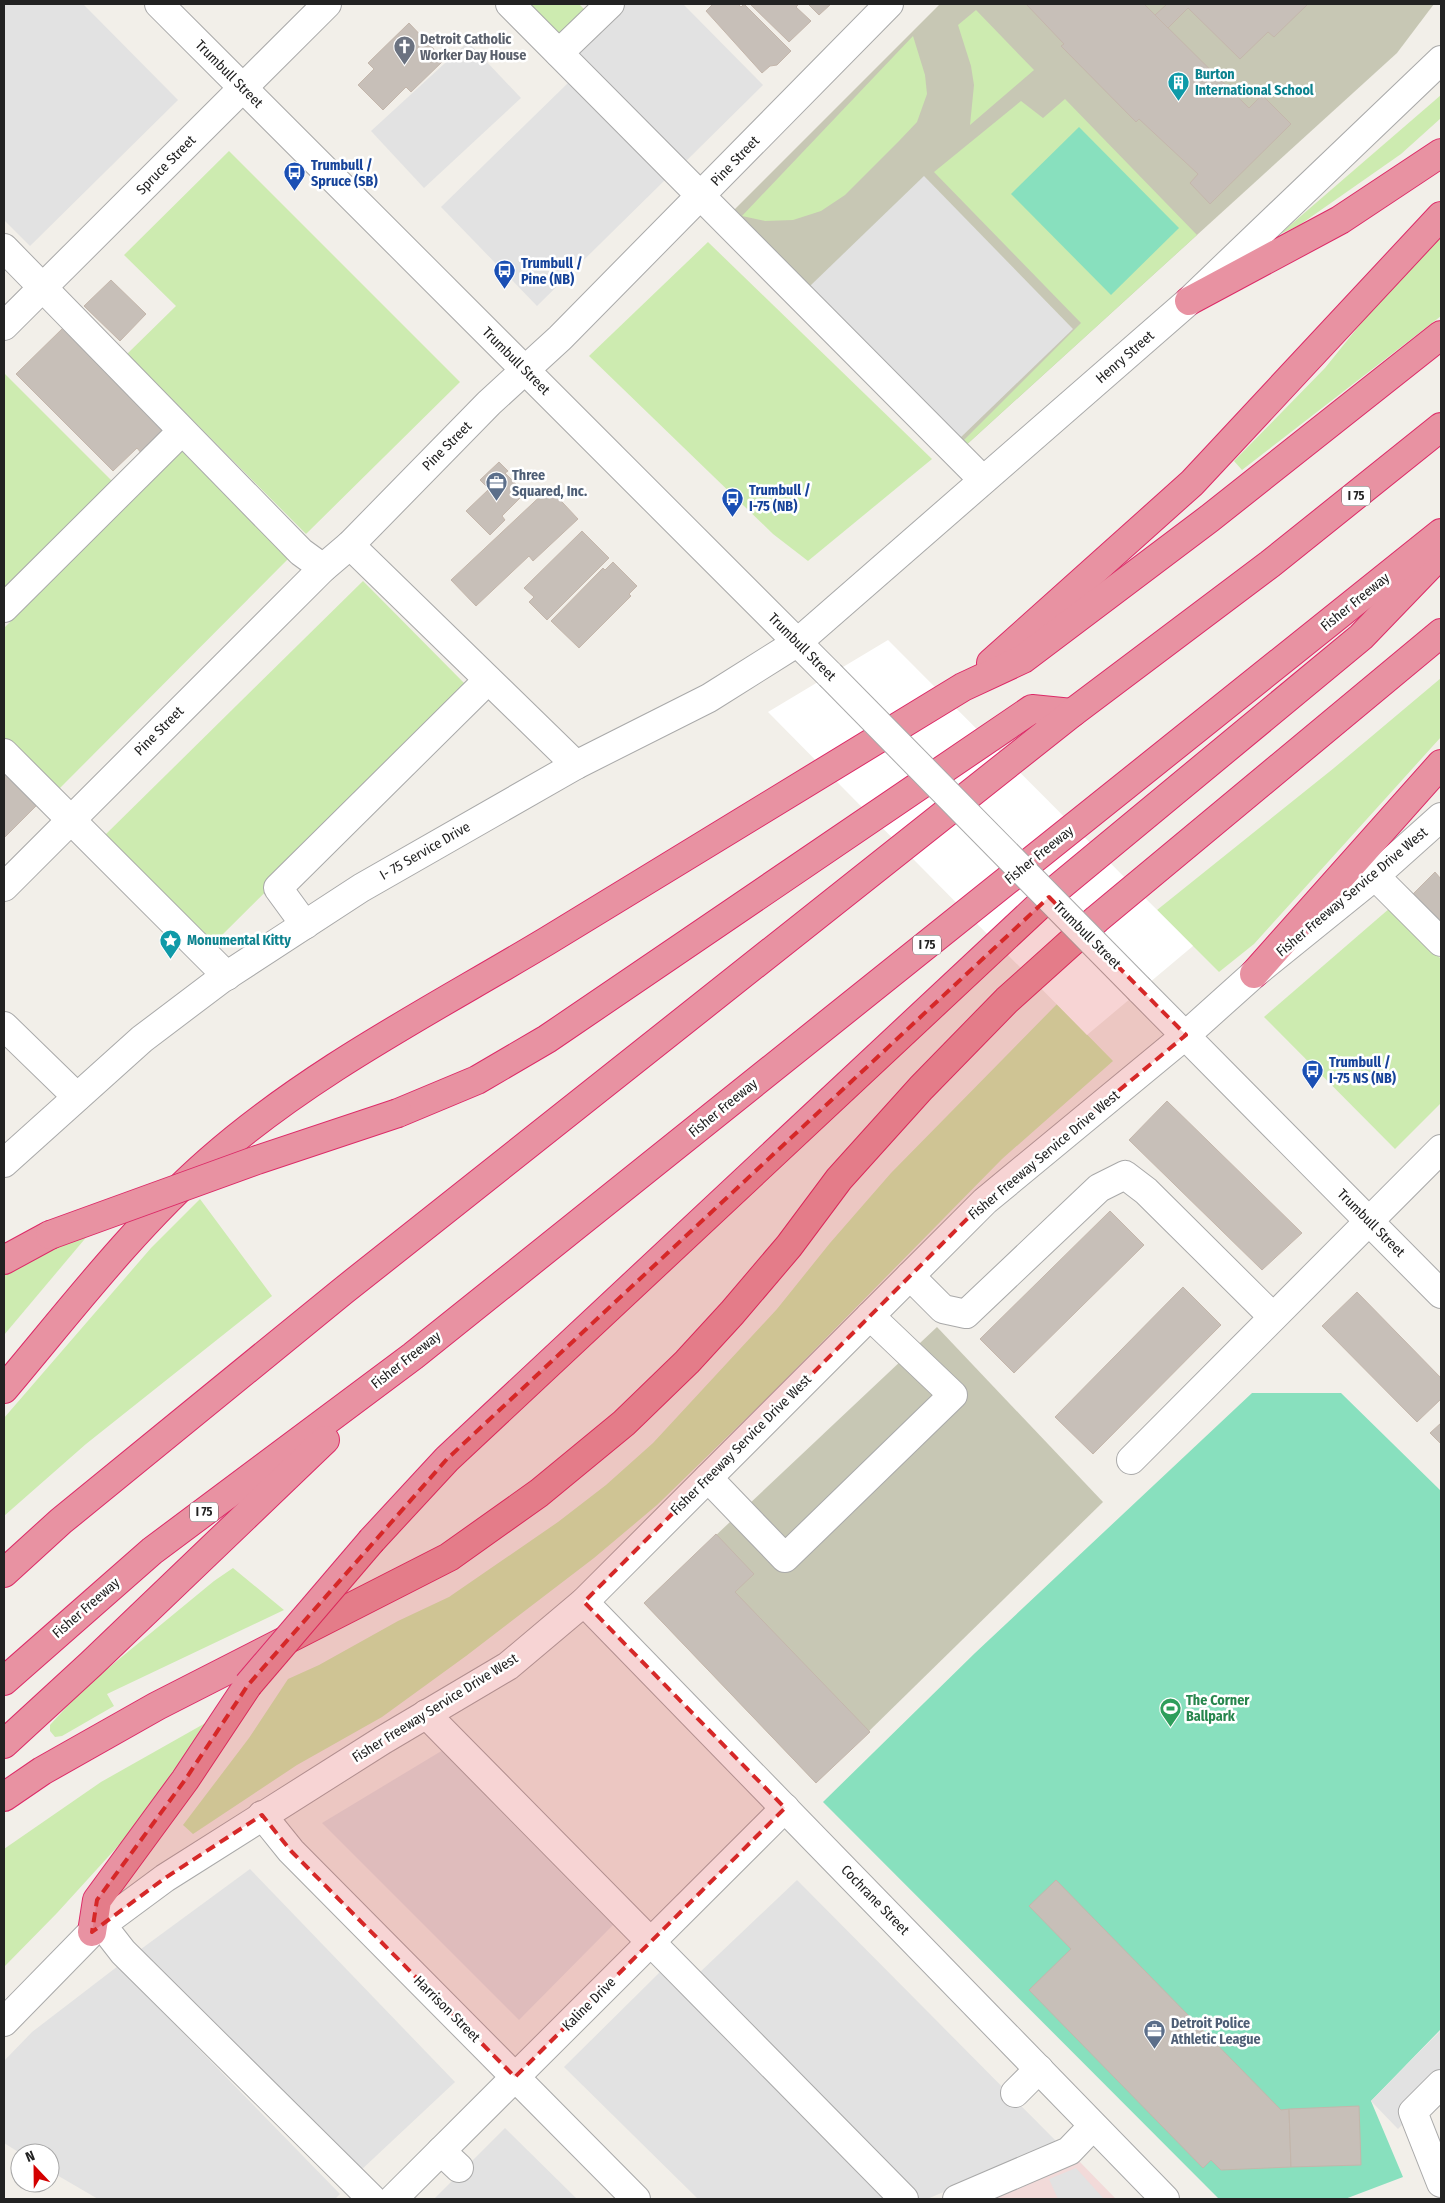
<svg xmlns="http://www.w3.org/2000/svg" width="1445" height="2203" font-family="'Fira Sans Condensed',sans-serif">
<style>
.commercial{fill:#f2dad9}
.construction{fill:#c7c7b4}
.grass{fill:#cdebb0}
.pitch{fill:#88e0be}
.parking{fill:#e2e2e2}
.pier{fill:#fff}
.building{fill:#c7bfb8;stroke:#c4b6ab}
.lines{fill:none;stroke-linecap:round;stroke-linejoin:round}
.minor-casing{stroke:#a9a9a9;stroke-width:30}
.highway-casing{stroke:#dc2a67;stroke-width:30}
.minor{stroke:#fff;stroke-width:28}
.highway{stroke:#e892a2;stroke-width:28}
.minor-bridge-casing{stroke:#a9a9a9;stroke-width:30;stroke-linecap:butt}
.highway-bridge-casing{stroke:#dc2a67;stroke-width:30;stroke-linecap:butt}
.minor-bridge{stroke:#fff;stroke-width:28}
.highway-bridge{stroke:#e892a2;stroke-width:28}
.marked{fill:#d62828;fill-opacity:0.2;stroke:#d62828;stroke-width:4;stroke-dasharray:10 6;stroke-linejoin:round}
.labels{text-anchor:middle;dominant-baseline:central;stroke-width:5;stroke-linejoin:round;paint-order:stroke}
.shield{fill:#fff;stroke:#646464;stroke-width:1}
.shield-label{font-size:12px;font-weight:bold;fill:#222}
.worship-label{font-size:14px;font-weight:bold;fill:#5b616d;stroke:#fff;text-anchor:start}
.street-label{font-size:14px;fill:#222;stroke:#fff}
.culture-label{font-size:14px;font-weight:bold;fill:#0d838f;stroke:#fff;text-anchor:start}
.transit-label{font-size:14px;font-weight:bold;fill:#164399;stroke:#fff;text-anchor:start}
.service-label{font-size:14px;font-weight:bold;fill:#4e5e75;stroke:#fff;text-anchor:start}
.leisure-label{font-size:14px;font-weight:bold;fill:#27864d;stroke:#fff;text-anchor:start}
</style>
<rect width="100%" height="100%" fill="#f2efe9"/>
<path class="commercial" d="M1077,2159l39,40h-130z"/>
<g class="construction">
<path d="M940,4h494l-37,49 -433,394 -231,-236z"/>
<path d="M937,1327l166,175 -287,281 -172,-180z"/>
</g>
<g class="grass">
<path d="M527,4h52l8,8 -27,26z"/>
<path d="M976,10l58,60 -64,55 4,-40 -3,-19 -13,-41z"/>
<path d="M913,36l12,39 2,19 -10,28 -18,19 -54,54 -24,16 -28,9 -28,1 -23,-5z"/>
<path d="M1441,95v23l-40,36 -103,72 -18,8z"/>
<path d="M1065,99l132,136 -233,212 -3,-4 120,-120 -147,-151 87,-71 22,17z"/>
<path d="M229,151l231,231 -154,152 -179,-180 49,-48 -52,-51z"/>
<path d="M1441,232v84l-199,154 -8,-9 91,-93 54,-67z"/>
<path d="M708,242l224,217 -124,102 -35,-27 -184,-178z"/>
<path d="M4,373l108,108 -108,108z"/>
<path d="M182,449l108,108 -233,234 -53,-52v-111z"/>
<path d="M363,581l107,108 -258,256 -108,-109z"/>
<path d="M1441,678v59l-187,207 -35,28 -62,-62 177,-142z"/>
<path d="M1390,908l51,51v144l-46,46 -131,-132z"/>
<path d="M1057,1004l56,57 -111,98 -234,238 -111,108 -63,53 -128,98 -84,61 -85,48 -104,69 -10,-9 66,-87 39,-59 31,-14 79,-44 51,-24 109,-75 48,-37 47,-42 124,-134 53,-66 61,-70z"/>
<path d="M200,1199l72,97 -186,148 -82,72v-98l147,-170z"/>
<path d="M94,1228l-90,107v-62z"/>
<path d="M233,1568l51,42 -177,84 7,12 -52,30 -7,1 -5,-6v-6l34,-37 130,-107z"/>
<path d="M209,1721l-76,114h-5l-71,78 -53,54v-118l97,-67z"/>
</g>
<g class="pitch">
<path d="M1079,127l100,101 -68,67 -100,-101z"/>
<path d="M1252,1393h89l100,98v538l-70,72 32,76 -58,22h-126l-396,-397 152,-149z"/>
</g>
<g class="parking">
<path d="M4,4h79l95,96 -148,146 -26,-26z"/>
<path d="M619,4h64l80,81 -79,78 -112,-114z"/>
<path d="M468,42l53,56 -97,90 -53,-57z"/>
<path d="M569,82l96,98 -128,126 -96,-99z"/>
<path d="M924,176l149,153 -114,110 -149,-153z"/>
<path d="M443,1750l171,174 -95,96 -197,-197z"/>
<path d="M250,1869l205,213 -96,90 -222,-220z"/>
<path d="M797,1880l262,264 -132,55h-10l-163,-172 -55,-54z"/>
<path d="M118,1966l222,228 -5,5h-237l-48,-28v-18h-30l-16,-10v-82l28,-29z"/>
<path d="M660,1972l229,227h-191l-134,-132z"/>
<path d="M1441,2030v55l-43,44 -27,-28z"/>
<path d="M505,2128l72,71h-143z"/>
<path d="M1076,2168l28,31h-46l-9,-20z"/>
</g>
<path class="pier" d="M888,640l305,306 -106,89 -319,-323z"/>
<g class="building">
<path d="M713,4h25l3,3 3,-3 47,47 -14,14 -7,1 -8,7 -56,-62z"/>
<path d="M750,4h49l-3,3 15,14 -22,21z"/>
<path d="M808,4h23l-12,11z"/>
<path d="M1026,4h118l105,104 13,-13 29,29 -81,80 -20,-21 8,-9 -59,-55 -3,3 -75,-76 3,-2z"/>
<path d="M1167,4h141l-34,33 -6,-5 -28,27 -52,-51 -20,20 -13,-13z"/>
<path d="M409,23l35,37 -33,32 -5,-5 -23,23 -25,-25 16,-16 -6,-6z"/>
<path d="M111,280l35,34 -26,27 -36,-35z"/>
<path d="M64,327l102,103 -24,24 -5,-6 -24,23 -97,-97z"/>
<path d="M499,462l9,9 -3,2 20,20 -23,23 3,4 -15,15 -24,-24 23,-22 -9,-9z"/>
<path d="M549,488l29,31 -45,42 -4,-5 -53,50 -25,-26z"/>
<path d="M582,531l27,27 -62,62 -18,-18 5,-5 -10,-9z"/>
<path d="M613,562l24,24 -8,8 2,2 -52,52 -28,-27 52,-53 2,2z"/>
<path d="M4,768l35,35 -35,35z"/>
<path d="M1435,872l6,7v45l-29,-29z"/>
<path d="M1167,1101l135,132 -40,37 -133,-130z"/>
<path d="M1110,1211l34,34 -130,128 -34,-34z"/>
<path d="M1183,1287l38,38 -128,129 -38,-37z"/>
<path d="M1357,1292l84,86v21l-24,23 -95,-96z"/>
<path d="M1441,1423v21l-11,-11z"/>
<path d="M716,1534l38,40 -19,18 135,140 -54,51 -172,-180z"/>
<path d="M1056,1880l225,230 8,-1 2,58 -70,3 -10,-10 -8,8 -174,-178 42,-41 -42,-43z"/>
<path d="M1359,2106l2,59 -70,2 -2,-58z"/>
</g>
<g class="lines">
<defs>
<g id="minor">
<path d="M159,4l671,671"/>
<path d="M510,4l473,476"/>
<path d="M559,53l51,-49"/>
<path d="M4,248l297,304 22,16"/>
<path d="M4,326l323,-322"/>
<path d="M350,545l226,220"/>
<path d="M4,608l178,-177"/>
<path d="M4,753l223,223"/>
<path d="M1375,876l66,66"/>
<path d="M4,887l319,-319 27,-23 139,-142 71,-65 329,-334"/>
<path d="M305,925l-27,-37 210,-208"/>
<path d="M1140,990l301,304"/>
<path d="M4,1026l73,71"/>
<path d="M4,1163l138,-124 78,-59 141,-92 215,-123 133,-67 89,-56 391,-341 252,-241"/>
<path d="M910,1276l33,33 23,5 133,-126 26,-13 21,16 127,126"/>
<path d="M1131,1460l310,-311"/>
<path d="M708,1478l77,80 168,-163 -83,-79"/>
<path d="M584,1602l581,597"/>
<path d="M426,1714l478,485"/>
<path d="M262,1815l29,36 345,348"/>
<path d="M102,1925l21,27 249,247"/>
<path d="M4,2022l88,-90 73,-54 218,-138 125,-74 76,-64 401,-401 201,-166 68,-61 121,-98 66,-59"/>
<path d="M1441,2084l-28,28 28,71"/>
<path d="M1015,2093l24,-24"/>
<path d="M441,2151l18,17"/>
<path d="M393,2199l392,-391"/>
<path d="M957,2199l112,-48 24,-25"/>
</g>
<g id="highway">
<path d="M1189,301l151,-81 101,-67"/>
<path d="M991,663l201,-180 249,-267"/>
<path d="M1254,974l187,-210"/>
<path d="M398,1113l79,-33 70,-41 485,-330 40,4"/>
<path d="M4,1260l46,-25"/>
<path d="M4,1389c65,-77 129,-161 205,-228 101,-89 223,-151 338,-220 139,-84 277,-170 416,-254l60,-28 187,-141 231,-183"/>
<path d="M372,1540l75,-81 612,-572 302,-250 80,-83"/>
<path d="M4,1573l57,-52 282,-230 729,-578 198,-149 171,-137"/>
<path d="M4,1681l148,-130 261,-195 1028,-823"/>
<path d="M4,1744l87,-80 234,-224"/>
<path d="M4,1797l38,-26 115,-65 292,-149 90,-64 85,-70 63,-61 45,-49 57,-67 50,-67 82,-91 86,-88 90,-81 344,-286"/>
<path d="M92,1932l5,-32 88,-120 63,-95"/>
</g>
</defs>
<use href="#minor" class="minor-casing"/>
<use href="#highway" class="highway-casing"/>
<use href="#minor" class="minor"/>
<use href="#highway" class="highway"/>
<defs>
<path id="minor-bridge" d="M830,675l310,315"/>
<g id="highway-bridge">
<path d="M50,1235l207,-75 141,-47"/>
<path d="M248,1685l124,-145"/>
</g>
</defs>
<use href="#minor-bridge" class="minor-bridge-casing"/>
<use href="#highway-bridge" class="highway-bridge-casing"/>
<use href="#minor-bridge" class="minor-bridge"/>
<use href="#highway-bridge" class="highway-bridge"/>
</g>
<path class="marked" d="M1049,897l137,138 -201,166 -401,401 201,206 -270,269 -224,-226 -29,-36 -97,63 -73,54 5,-32 88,-120 63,-95 199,-226z"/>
<defs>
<symbol id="church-pin" viewBox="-11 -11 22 30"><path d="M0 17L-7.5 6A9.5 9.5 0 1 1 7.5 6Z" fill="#6b7280" stroke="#fff"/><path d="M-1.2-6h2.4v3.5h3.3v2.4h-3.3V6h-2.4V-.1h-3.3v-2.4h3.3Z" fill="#fff"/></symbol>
<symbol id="building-pin" viewBox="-11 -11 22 30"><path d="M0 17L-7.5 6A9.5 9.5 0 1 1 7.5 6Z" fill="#0f9aa8" stroke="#fff"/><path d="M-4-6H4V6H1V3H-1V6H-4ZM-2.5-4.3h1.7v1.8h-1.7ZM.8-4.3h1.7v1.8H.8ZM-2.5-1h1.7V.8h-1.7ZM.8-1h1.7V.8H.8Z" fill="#fff"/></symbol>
<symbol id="bus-pin" viewBox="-11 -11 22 30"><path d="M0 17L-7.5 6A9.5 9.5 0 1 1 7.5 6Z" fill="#1a4fb4" stroke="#fff"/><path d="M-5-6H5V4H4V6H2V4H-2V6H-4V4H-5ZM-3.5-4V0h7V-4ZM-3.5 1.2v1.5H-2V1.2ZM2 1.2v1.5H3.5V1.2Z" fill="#fff"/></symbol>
<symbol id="office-pin" viewBox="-11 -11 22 30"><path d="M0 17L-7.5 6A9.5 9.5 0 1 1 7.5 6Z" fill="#5c6f8a" stroke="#fff"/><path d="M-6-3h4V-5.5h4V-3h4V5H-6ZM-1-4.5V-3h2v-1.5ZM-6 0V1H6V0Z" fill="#fff"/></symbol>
<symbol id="sight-pin" viewBox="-11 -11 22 30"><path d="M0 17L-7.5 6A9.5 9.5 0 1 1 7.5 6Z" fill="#0f9aa8" stroke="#fff"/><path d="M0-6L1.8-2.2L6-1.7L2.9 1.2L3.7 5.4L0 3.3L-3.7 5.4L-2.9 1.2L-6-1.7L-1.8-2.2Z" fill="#fff"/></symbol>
<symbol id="stadium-pin" viewBox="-11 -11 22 30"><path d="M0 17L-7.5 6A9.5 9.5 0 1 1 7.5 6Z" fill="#2e9e5b" stroke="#fff"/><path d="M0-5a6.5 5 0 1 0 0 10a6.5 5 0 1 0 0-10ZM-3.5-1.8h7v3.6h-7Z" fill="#fff"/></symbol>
</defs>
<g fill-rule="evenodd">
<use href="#church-pin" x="392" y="34" width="25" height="34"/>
<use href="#building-pin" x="1166" y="70" width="25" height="34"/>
<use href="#bus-pin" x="282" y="160" width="25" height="34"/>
<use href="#bus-pin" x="492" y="258" width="25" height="34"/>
<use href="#office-pin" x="484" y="470" width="25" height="34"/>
<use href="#bus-pin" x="720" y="486" width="25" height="34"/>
<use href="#sight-pin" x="158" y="928" width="25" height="34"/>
<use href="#bus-pin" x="1300" y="1058" width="25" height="34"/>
<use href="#stadium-pin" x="1158" y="1696" width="25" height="34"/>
<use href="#office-pin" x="1142" y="2018" width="25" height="34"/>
</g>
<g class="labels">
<g class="shield">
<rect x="1342" y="486.5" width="28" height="19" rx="4"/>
<rect x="913" y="935.5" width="28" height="19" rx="4"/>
<rect x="190" y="1502.5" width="28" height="19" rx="4"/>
</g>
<g class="shield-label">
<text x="1356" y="496">I 75</text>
<text x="927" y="945">I 75</text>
<text x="204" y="1512">I 75</text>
</g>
<g class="worship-label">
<text x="420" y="39">Detroit Catholic<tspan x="420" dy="16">Worker Day House</tspan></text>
</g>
<g class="street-label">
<text transform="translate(229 74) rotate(45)">Trumbull Street</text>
<text transform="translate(735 161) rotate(-46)">Pine Street</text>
<text transform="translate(166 165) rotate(-45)">Spruce Street</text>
<text transform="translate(1125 357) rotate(-41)">Henry Street</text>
<text transform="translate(516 361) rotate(45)">Trumbull Street</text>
<text transform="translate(447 446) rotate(-45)">Pine Street</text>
<text transform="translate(1355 602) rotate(-39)">Fisher Freeway</text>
<text transform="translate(802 647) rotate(45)">Trumbull Street</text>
<text transform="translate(159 731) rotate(-45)">Pine Street</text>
<text transform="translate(425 851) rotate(-30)">I- 75 Service Drive</text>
<text transform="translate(1039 855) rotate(-39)">Fisher Freeway</text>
<text transform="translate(1352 892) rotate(-40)">Fisher Freeway Service Drive West</text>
<text transform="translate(1087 935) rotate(45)">Trumbull Street</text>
<text transform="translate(723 1108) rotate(-39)">Fisher Freeway</text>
<text transform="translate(1044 1155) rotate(-40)">Fisher Freeway Service Drive West</text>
<text transform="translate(1371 1223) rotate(45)">Trumbull Street</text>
<text transform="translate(406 1360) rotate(-38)">Fisher Freeway</text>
<text transform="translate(741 1445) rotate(-45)">Fisher Freeway Service Drive West</text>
<text transform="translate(86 1608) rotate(-41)">Fisher Freeway</text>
<text transform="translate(435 1708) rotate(-32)">Fisher Freeway Service Drive West</text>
<text transform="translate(875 1900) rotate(46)">Cochrane Street</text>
<text transform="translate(589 2004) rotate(-45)">Kaline Drive</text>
<text transform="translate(447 2009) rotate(45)">Harrison Street</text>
</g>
<g class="culture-label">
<text x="1195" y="74">Burton<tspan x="1195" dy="16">International School</tspan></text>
<text x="187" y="940">Monumental Kitty</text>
</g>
<g class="transit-label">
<text x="311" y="165">Trumbull /<tspan x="311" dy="16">Spruce (SB)</tspan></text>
<text x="521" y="263">Trumbull /<tspan x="521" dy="16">Pine (NB)</tspan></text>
<text x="749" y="490">Trumbull /<tspan x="749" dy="16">I-75 (NB)</tspan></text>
<text x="1329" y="1062">Trumbull /<tspan x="1329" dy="16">I-75 NS (NB)</tspan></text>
</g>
<g class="service-label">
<text x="512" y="475">Three<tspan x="512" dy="16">Squared, Inc.</tspan></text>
<text x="1171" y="2023">Detroit Police<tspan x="1171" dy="16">Athletic League</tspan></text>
</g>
<g class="leisure-label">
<text x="1186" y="1700">The Corner<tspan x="1186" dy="16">Ballpark</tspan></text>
</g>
</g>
<rect width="1445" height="2203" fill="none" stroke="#222222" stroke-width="10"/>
<g transform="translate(35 2168) rotate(338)"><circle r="24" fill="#ffffff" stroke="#a7a7a7"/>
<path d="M0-4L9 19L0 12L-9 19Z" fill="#d40000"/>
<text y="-8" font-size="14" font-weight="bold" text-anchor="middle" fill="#222222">N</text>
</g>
</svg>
